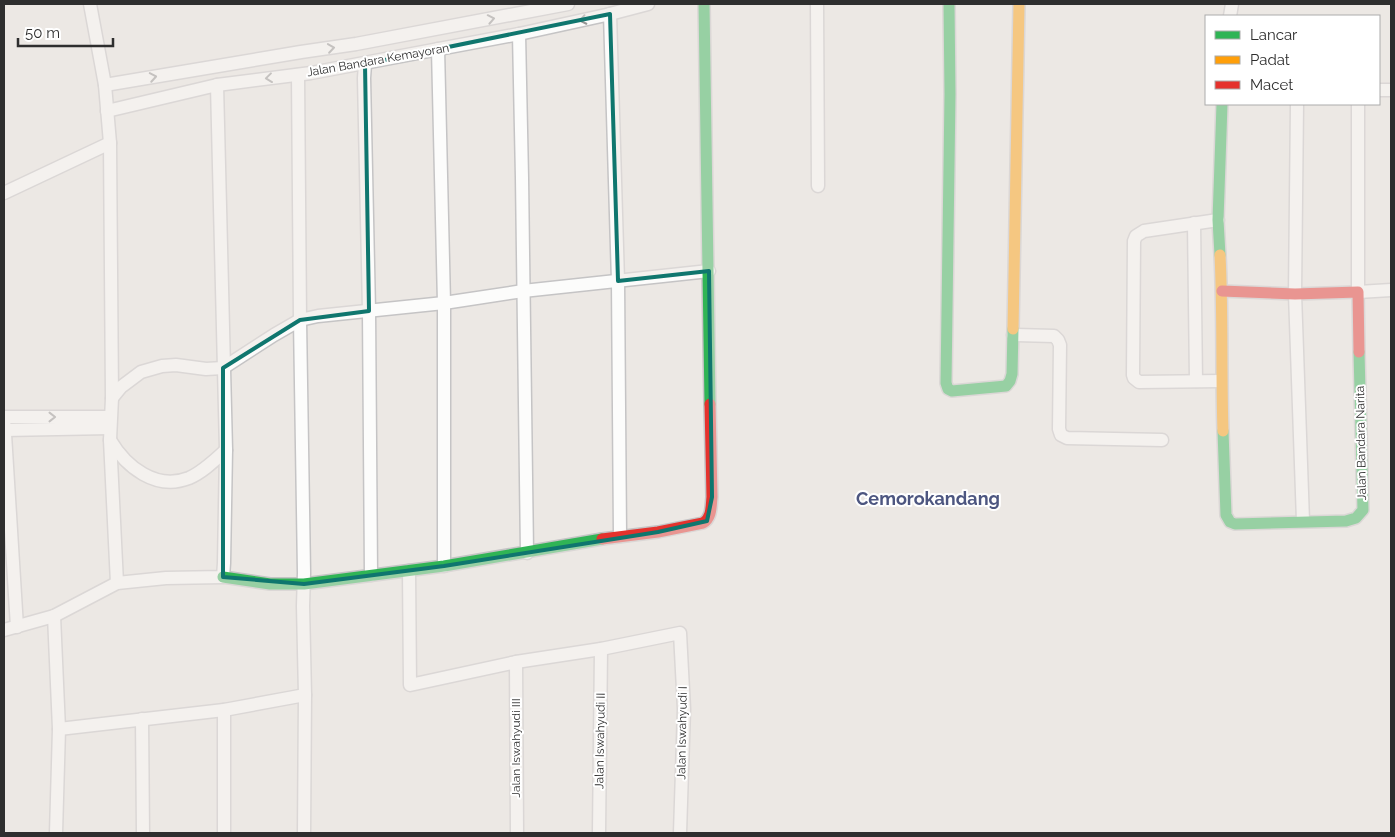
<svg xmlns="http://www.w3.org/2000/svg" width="1395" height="837" font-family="Raleway,sans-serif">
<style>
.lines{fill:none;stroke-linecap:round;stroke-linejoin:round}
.street-casing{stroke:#c5c4c5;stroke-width:15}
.fast-casing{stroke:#c5c4c5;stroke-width:14}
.slow-casing{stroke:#c5c4c5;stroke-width:14}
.jam-casing{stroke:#c5c4c5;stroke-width:14}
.street{stroke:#fcfcfb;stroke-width:12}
.fast{stroke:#30b455;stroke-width:11}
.slow{stroke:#ff9f0a;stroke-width:11}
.jam{stroke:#e5322d;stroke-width:11}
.oneway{stroke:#959594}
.marked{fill:none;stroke:#0f766e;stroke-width:4;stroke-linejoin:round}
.labels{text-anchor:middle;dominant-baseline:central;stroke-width:4;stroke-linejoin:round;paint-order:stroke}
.street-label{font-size:12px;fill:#2e2e2e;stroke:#fff}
.district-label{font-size:18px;font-weight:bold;fill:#4d5680;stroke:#fff}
</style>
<rect width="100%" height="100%" fill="#ece8e4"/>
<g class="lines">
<defs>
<g id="street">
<path d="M90,4l15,81 5,58 2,255 -2,42 7,143"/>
<path d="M817,4l1,182"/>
<path d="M610,14l8,267 2,255"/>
<path d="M1230,16l2,-12"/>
<path d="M519,34l3,144 5,375"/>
<path d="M438,49l6,254v263"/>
<path d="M365,64l-1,14 5,233 2,264"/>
<path d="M298,75l2,245 4,253 -1,33 2,89 -1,138"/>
<path d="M105,85l196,-33 55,-8 212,-40"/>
<path d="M1379,90h12"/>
<path d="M1297,104l-2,190 8,227"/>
<path d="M1358,104v188l33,-2"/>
<path d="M107,111l110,-26 94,-12 208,-39 87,-19 42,-11"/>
<path d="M4,193l106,-50"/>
<path d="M1218,220l-74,11 -8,5 -2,5 -1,134 1,3 5,4 82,-1"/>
<path d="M1194,223l2,158"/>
<path d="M1013,335l41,1 4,4 2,5 -1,84 2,6 6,3 95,2"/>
<path d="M112,398l9,-11 20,-15 21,-6 14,-1 30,4 17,-1 51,-33 26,-15 18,-4 126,-13 79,-12 186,-20"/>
<path d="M4,417h106"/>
<path d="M4,418l13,209"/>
<path d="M4,430l106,-2"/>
<path d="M110,440c16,27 46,51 79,38 14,-6 26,-18 37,-28"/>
<path d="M409,571l1,114 106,-23 85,-13 79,-16 4,76 -4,124"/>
<path d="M54,616l5,113 -3,104"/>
<path d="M4,630l50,-14 63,-33 49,-5 57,-1 1,-14 2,-113 -9,-365"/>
<path d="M516,662l1,171"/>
<path d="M142,719l1,114"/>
<path d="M59,729l165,-19 81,-15"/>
<path d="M224,833v-123"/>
<path d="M599,833l2,-184"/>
</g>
<g id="fast">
<path d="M704,4l6,400"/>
<path d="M949,4l1,90 -4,289 2,6 4,2 54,-5 4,-5 2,-7 1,-45"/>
<path d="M1220,255l-2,-35 4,-116"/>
<path d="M1223,431l3,84 4,7 5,2 111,-3 10,-3 7,-8 -4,-158"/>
<path d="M223,577l47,7h34l140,-18 158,-27"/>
</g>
<g id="slow">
<path d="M1220,255c3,59 1,118 3,176"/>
<path d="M1013,329l6,-325"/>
</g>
<g id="jam">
<path d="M1222,291l73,3 63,-2 1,60"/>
<path d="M602,539l56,-7 45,-9c9,-5 8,-17 9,-26l-2,-93"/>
</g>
</defs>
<use href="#street" class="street-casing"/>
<use href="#fast" class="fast-casing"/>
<use href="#slow" class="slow-casing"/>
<use href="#jam" class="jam-casing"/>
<use href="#street" class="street"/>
<use href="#fast" class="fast"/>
<use href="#slow" class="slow"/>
<use href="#jam" class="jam"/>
</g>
<defs><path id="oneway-chevron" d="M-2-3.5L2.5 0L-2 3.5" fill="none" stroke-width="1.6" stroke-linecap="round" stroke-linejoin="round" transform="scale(1.25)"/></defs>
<g class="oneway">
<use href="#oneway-chevron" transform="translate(491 19) rotate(-11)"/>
<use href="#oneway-chevron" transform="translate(583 20) rotate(168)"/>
<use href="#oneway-chevron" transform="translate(331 48) rotate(-8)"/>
<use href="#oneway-chevron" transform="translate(153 77) rotate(-10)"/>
<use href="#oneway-chevron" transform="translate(269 78) rotate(173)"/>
<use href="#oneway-chevron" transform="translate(52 417)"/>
</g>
<path d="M0 0H1395V837H0ZM610,14l8,267 91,-10 3,226 -5,24 -49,11 -214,34 -140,18 -81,-7v-209l77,-48 69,-9 -4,-247z" fill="#ece8e4" fill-opacity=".55" fill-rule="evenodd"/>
<path class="marked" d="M610,14l8,267 91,-10 3,226 -5,24 -49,11 -214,34 -140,18 -81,-7v-209l77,-48 69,-9 -4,-247z"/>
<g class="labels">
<g class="street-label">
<text transform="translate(378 60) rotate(-10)">Jalan Bandara Kemayoran</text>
<text transform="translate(1361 443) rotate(-91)">Jalan Bandara Narita</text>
<text transform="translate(682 733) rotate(-89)">Jalan Iswahyudi I</text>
<text transform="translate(600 741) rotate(-89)">Jalan Iswahyudi II</text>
<text transform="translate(516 748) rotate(-90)">Jalan Iswahyudi III</text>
</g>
<g class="district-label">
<text x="928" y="498">Cemorokandang</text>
</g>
</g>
<rect width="1395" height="837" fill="none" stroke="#2e2e2e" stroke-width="10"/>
<rect x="1205" y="15" width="175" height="90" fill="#ffffff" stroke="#ababab"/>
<rect x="1215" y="31" width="25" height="8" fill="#30b455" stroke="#ababab"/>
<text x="1250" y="40" font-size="15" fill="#2e2e2e">Lancar</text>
<rect x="1215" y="56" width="25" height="8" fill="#ff9f0a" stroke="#ababab"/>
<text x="1250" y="65" font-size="15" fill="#2e2e2e">Padat</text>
<rect x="1215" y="81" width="25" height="8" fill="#e5322d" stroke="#ababab"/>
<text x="1250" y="90" font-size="15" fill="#2e2e2e">Macet</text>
<path d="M18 38v8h95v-8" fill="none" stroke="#2e2e2e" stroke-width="2.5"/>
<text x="25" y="38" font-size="15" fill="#2e2e2e" stroke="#ffffff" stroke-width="4" paint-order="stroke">50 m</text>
</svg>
